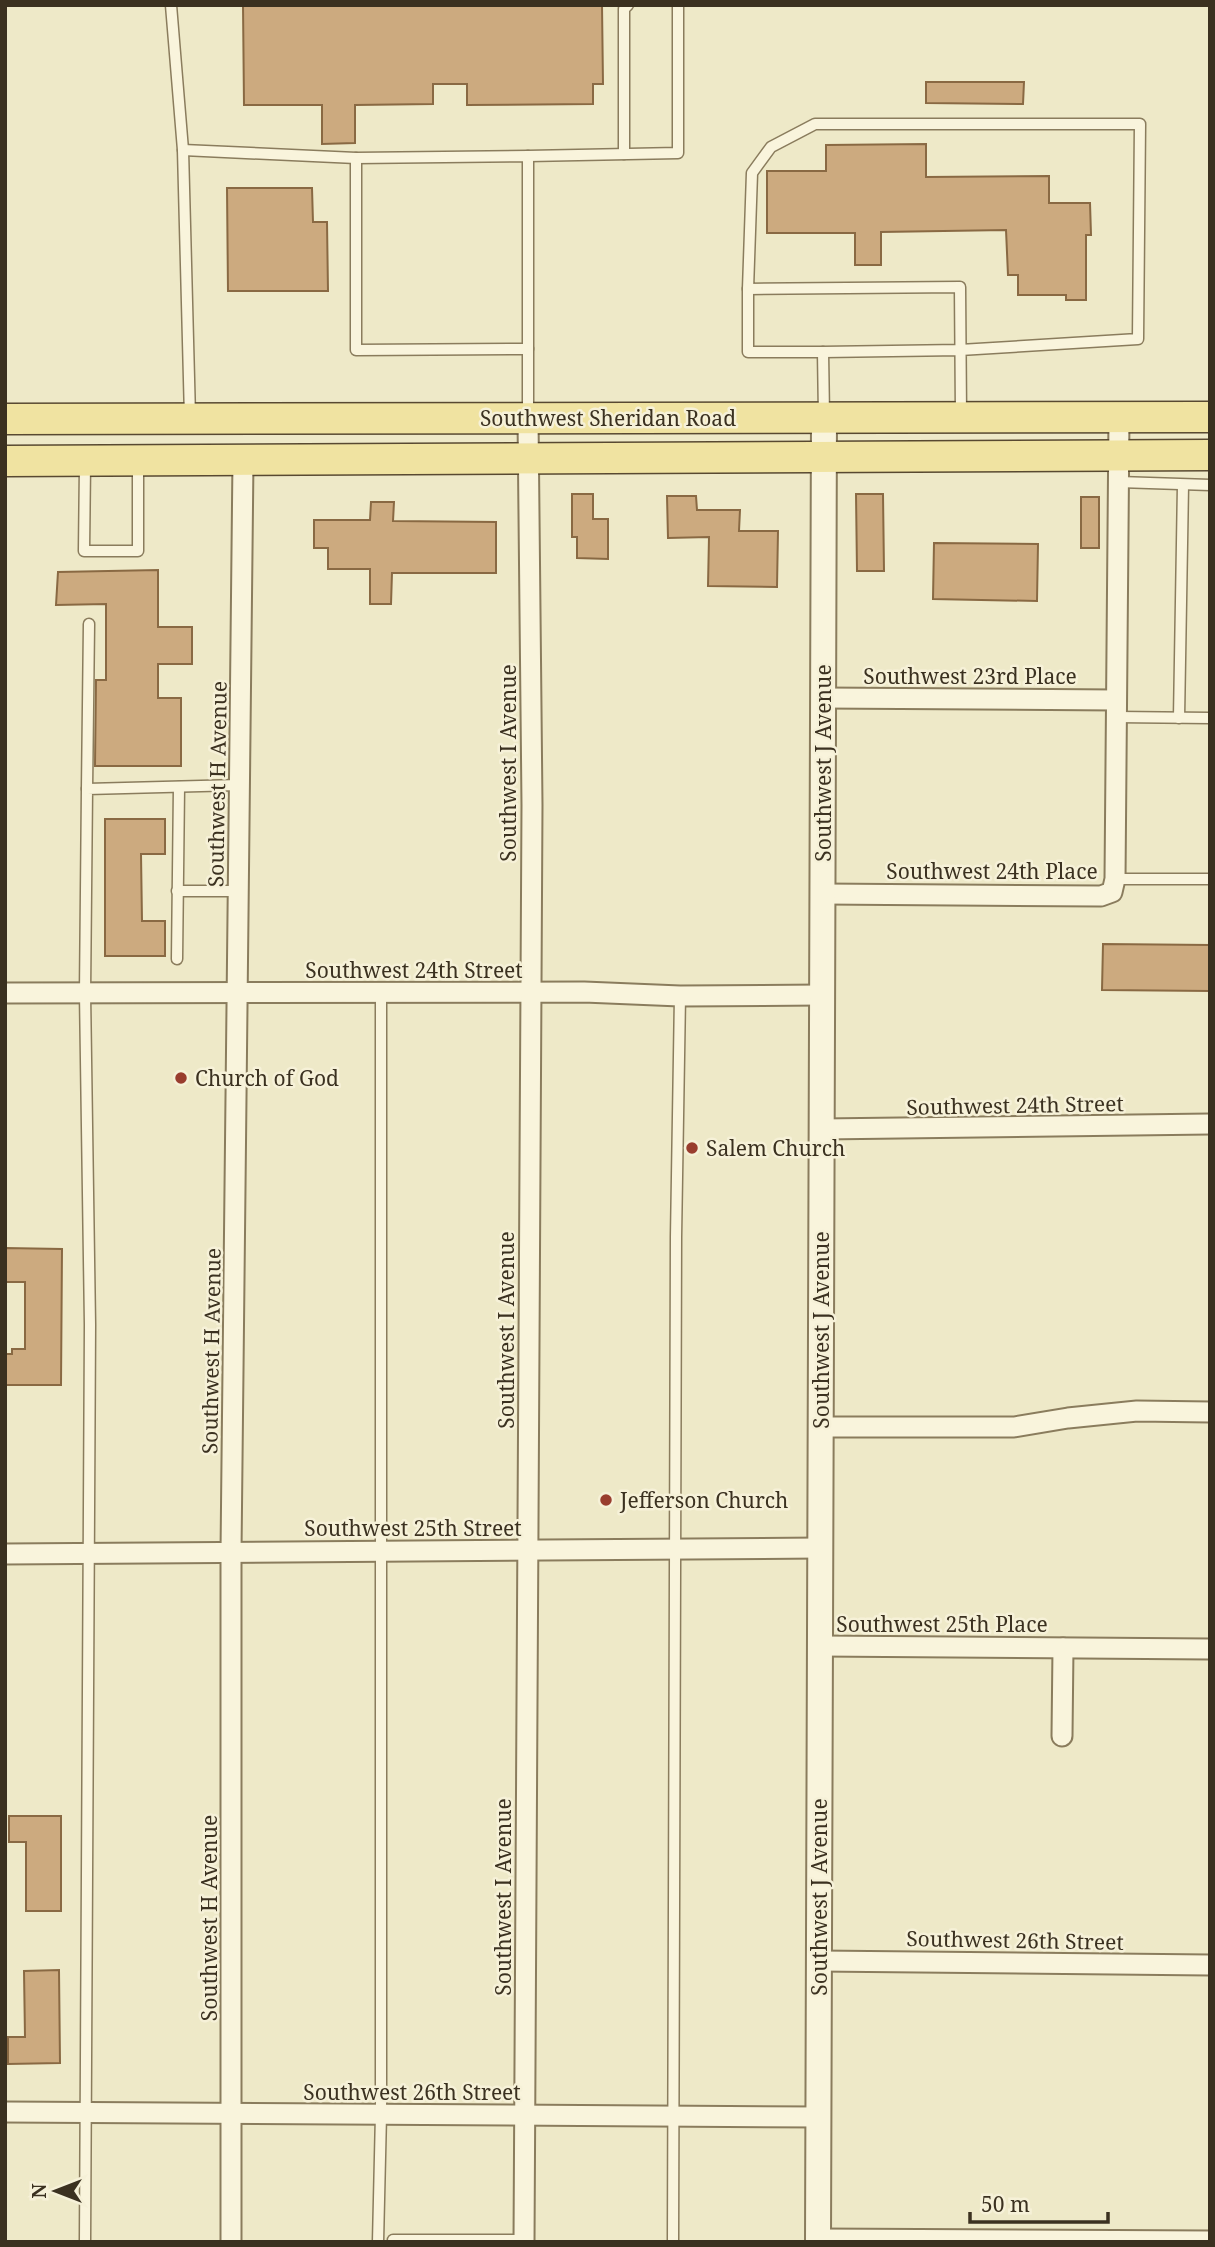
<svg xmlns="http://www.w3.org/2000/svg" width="1215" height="2247" font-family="'Noto Serif',serif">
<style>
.building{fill:#ccaa7f;stroke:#896943;stroke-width:2}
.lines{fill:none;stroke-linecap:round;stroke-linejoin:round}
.service-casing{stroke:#8a7c5d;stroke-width:13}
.minor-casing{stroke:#8a7c5d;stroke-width:23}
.tertiary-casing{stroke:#8a7c5d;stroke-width:28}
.primary-casing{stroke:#584931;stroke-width:33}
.service{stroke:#f9f4dc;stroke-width:10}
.minor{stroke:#f9f4dc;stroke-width:19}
.tertiary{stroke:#f9f4dc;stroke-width:24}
.primary{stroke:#f0e3a1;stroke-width:30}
.poi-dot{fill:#993d2e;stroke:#f6f1d8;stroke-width:2.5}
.labels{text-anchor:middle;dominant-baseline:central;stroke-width:5;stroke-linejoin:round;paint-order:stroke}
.street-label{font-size:21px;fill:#3b3120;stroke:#f6f1d8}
.poi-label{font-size:21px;fill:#3b3120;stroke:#f6f1d8;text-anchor:start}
</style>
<rect width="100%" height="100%" fill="#eee9c8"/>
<g class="building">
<path d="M243,5h359l1,79h-10v20l-126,1v-21h-34v20l-78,1v38l-33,1v-39h-78z"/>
<path d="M926,82h98l-1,22 -97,-1z"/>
<path d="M926,144v33l123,-1v27h41l1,32h-5v65h-20v-5h-48v-20h-10l-2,-45 -125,2v33h-26v-32h-88v-62h59v-26z"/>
<path d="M227,188h85l1,34h14l1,69h-100z"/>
<path d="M572,494h21v25h15v40l-31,-1v-21h-5z"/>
<path d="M856,494h27l1,77h-27z"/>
<path d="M667,496h29l1,14h43l-1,21h39l-1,56 -69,-1 1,-49 -41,1z"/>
<rect x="1081" y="497" width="18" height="51"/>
<path d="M371,502h23l-1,19 103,1v51h-104l-1,31h-21v-35h-42v-21h-14v-28h56z"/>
<path d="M934,543l104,1 -1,57 -104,-2z"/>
<path d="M158,570v57h34v37h-34v34h23v68h-86l1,-86h10v-76l-50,1 2,-33z"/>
<path d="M105,819h60v35h-24l1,67h23v35h-60z"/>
<path d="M1103,944l107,1v46l-108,-1z"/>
<path d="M5,1248l57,1 -1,136h-56v-31h7v-5h13v-67h-20z"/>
<path d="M9,1816h52v95h-35v-69h-17z"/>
<path d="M59,1970l1,93 -52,1v-27h17l-1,-66z"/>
</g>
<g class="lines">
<defs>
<g id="service">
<path d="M171,5l12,145 7,267"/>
<path d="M183,150l173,8 172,-2v258"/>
<path d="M624,154v-145l4,-4"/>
<path d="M528,156l150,-3v-148"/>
<path d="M356,158v192l172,-1"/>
<path d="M748,289v63h75l1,64"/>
<path d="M823,352l137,-2 178,-11 2,-215h-325l-44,23 -19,26 -4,116 212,-2 1,128"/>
<path d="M85,465l-1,86h54v-87"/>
<path d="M1119,482l91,3"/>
<path d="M1116,717l94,1"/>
<path d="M1179,718l4,-233"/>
<path d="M87,789l2,-165"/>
<path d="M1115,879h95"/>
<path d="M177,891h61"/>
<path d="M177,959l2,-172"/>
<path d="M393,2240h131"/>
<path d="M85,2242l5,-917 -5,-332 2,-204 152,-4"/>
<path d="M378,2242l3,-128v-1122"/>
<path d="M673,2242l3,-1005 4,-241"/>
</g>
<g id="minor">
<path d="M823,698l293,2"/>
<path d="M823,894l278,2 11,-4 3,-13 4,-462"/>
<path d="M5,993l579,-1 96,4 142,-1"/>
<path d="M822,1129l388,-5"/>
<path d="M821,1427h193l54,-9 69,-7 73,1"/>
<path d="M5,1554l815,-6"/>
<path d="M820,1646l390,3"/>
<path d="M1062,1736l1,-88"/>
<path d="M819,1961l391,4"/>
<path d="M5,2112l814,5"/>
<path d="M818,2239l392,2"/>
<path d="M231,2242v-690l12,-1092"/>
<path d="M524,2242l8,-1437 -4,-387"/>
</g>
<path id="tertiary" d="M818,2242l6,-1825"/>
<g id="primary">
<path d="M5,419l1205,-2"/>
<path d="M5,461l1205,-6"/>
</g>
</defs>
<use href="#service" class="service-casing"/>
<use href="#minor" class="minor-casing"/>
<use href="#tertiary" class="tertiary-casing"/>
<use href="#primary" class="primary-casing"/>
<use href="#service" class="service"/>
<use href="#minor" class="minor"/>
<use href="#tertiary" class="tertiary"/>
<use href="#primary" class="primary"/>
</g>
<g class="poi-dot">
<circle cx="181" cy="1078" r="7"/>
<circle cx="692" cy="1148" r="7"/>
<circle cx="606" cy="1500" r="7"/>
</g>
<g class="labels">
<g class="street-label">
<text x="608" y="418">Southwest Sheridan Road</text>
<text x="970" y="676">Southwest 23rd Place</text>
<text transform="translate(508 763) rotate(-90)">Southwest I Avenue</text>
<text transform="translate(823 763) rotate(-90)">Southwest J Avenue</text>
<text transform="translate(217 784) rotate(-89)">Southwest H Avenue</text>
<text x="992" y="871">Southwest 24th Place</text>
<text x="414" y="970">Southwest 24th Street</text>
<text transform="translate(1015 1105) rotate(-1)">Southwest 24th Street</text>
<text transform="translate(506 1330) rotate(-90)">Southwest I Avenue</text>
<text transform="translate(821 1330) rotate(-90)">Southwest J Avenue</text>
<text transform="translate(211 1351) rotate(-89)">Southwest H Avenue</text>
<text x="413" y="1528">Southwest 25th Street</text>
<text x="942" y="1624">Southwest 25th Place</text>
<text transform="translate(503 1897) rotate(-90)">Southwest I Avenue</text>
<text transform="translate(819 1897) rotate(-90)">Southwest J Avenue</text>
<text transform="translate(209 1918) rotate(-90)">Southwest H Avenue</text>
<text transform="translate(1015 1940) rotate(1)">Southwest 26th Street</text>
<text x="412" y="2092">Southwest 26th Street</text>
</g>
<g class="poi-label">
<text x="195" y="1078">Church of God</text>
<text x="706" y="1148">Salem Church</text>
<text x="620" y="1500">Jefferson Church</text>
</g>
</g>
<rect width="1215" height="2247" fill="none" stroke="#3b3120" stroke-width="14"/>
<g transform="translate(56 2191) rotate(270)" stroke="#f6f1d8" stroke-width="5" paint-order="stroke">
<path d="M0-5L12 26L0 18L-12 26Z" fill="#3b3120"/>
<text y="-10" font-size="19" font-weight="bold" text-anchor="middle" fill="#3b3120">N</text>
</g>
<path d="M970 2212v10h138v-10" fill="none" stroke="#3b3120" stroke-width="3.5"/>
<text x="981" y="2212" font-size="21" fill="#3b3120" stroke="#f6f1d8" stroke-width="5" paint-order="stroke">50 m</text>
</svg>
